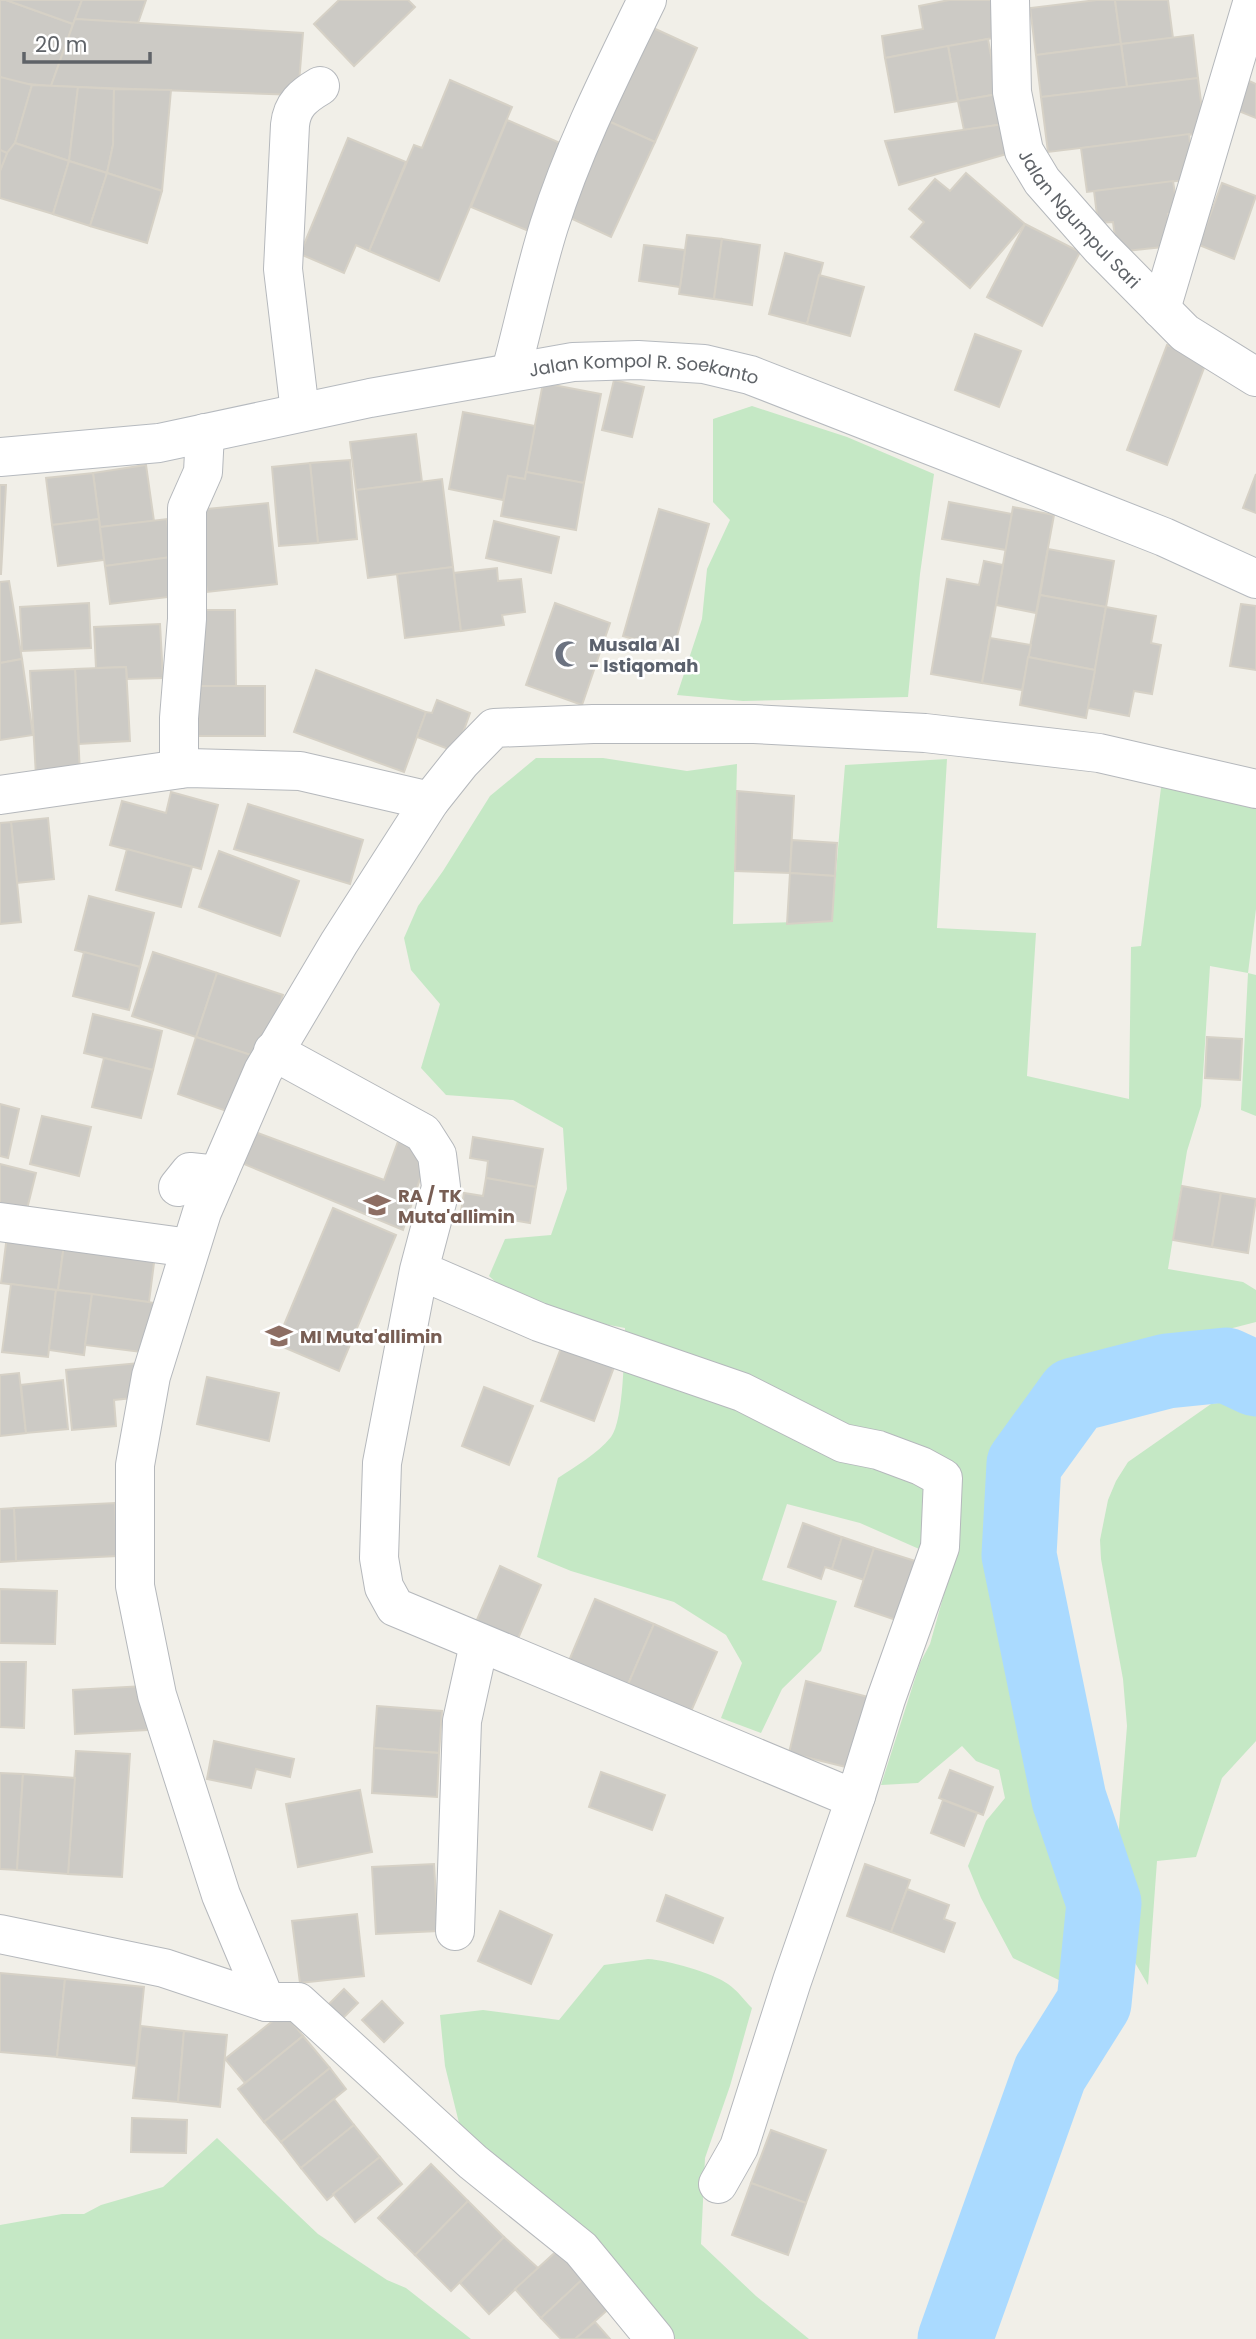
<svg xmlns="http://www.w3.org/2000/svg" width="1256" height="2339" font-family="Poppins,sans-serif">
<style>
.green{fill:#c5e8c5}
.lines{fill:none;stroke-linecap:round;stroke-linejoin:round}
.river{stroke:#aadaff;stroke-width:75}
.building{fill:#cccac5;stroke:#d6d1c6;stroke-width:2}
.street-casing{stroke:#b5b8bc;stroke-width:40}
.secondary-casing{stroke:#b6babf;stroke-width:40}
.street{stroke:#fff;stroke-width:38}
.secondary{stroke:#fff;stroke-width:38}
.labels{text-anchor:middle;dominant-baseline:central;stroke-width:5;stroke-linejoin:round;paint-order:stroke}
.street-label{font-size:18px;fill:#5f6368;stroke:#fff}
.worship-label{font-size:18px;font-weight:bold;fill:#5b616d;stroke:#fff;text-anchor:start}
.education-label{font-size:18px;font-weight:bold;fill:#785e54;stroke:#fff;text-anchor:start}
</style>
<rect width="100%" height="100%" fill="#f1efe8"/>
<g class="green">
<path d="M752,406l95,31 87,37 -14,100 -12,123 -165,4 -66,-6 25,-76 5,-50 23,-49 -17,-18v-83z"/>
<path d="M536,758h67l84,13 50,-7 -4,160 99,-3 13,-156 102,-6 -10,169 99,5 -9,143 102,23 2,-152 10,-1 21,-166 94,20v109l-8,64 8,2v141l-15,-6 7,-137 -38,-7 -9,140 -14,45 -19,118 75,13 13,8v32l-62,16 -152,57 -19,30 -40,111 30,146 10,35 16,28 14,46 16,94v47l-6,50 -50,-24 -32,-60 -13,-32 18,-45 19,-23 -6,-28 -23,-9 -14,-15 -44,37 -37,2 39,-122 10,-19 14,-50 -18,-42 -66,-29 -73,-19 -25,76 75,21 -16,50 -39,38 -21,44 -40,-15 21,-55 -16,-28 -52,-33 -103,-31 -34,-14 21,-79c18,-12 39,-24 53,-41 13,-17 13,-86 14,-109l-86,-16 -28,-16 -22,-20 16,-37 46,-4 16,-46 -4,-61 -50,-28 -67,-5 -25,-27 19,-64 -29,-34 -7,-32 14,-32 25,-35 47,-75z"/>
<path d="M1256,1398v343l-34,37 -26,79 -39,4 -9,124 -25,-43 -2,-58 -5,-19 11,-139 -4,-47 -22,-120 -1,-19 8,-40 8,-19 12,-19 83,-58z"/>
<path d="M648,1959c19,1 65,14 80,25 9,6 16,16 24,24l-22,78 -25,72 -4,86 55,52 53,43h-178l-171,-212 -15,-61 -5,-51 43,-5 76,10 45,-55z"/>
<path d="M217,2138l101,96 69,46 19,8 65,51h-471v-114l62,-11h22l17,-9 62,-18z"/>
</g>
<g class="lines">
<path class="river" d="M955,2339l95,-266 44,-70 10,-100 -35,-104 -50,-244 5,-91 50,-69 93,-24 59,-6 30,14"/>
</g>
<g class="building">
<path d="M0,0h6l67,24 -22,62 -34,-3 -17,-6z"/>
<path d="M6,0h76l-9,24z"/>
<path d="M82,0h64l-8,23 -63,-4z"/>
<path d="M339,0h69l7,7 -61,59 -40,-42z"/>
<path d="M949,0h43l7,37 -114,21 -3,-22 41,-7 -4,-23z"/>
<path d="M1097,0h18l6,44 -85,11 -6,-47z"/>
<path d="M1115,0h53l5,38 -52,6z"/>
<path d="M75,19l228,14 -5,62 -247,-9z"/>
<path d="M651,27l46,21 -42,94 -47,-21z"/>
<path d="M1193,35l5,43 -71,9 -6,-43z"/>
<path d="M988,39l10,55 -40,7 -10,-55z"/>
<path d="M1121,44l6,43 -86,10 -5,-42z"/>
<path d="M948,46l10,55 -63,11 -10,-54z"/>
<path d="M0,77l32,8 -17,58 -8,10 -7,-3z"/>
<path d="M1198,78l7,55 -157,19 -7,-55z"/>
<path d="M450,80l62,27 -73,174 -70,-30 45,-106 8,3z"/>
<path d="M1247,80l9,4v34l-20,-8z"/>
<path d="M32,85l46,2 -9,74 -54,-18z"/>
<path d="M78,87l36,2 -1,56 -6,28 -38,-12z"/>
<path d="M114,89l57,1 -9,101 -55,-18 6,-28z"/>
<path d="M998,94l6,30 -40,6 -6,-29z"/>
<path d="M507,120l60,26 -36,86 -60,-25z"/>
<path d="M608,121l47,21 -44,95 -45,-21z"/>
<path d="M1004,124l6,29 -111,32 -14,-44z"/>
<path d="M1189,134l5,45 -107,13 -6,-44z"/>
<path d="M348,138l58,24 -37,89 -13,-6 -12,28 -44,-19z"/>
<path d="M15,143l54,18 -16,53 -53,-16v-27l7,-18z"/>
<path d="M0,150l7,3 -7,18z"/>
<path d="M69,161l38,12 -17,53 -37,-12z"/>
<path d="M107,173l55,18 -15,52 -57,-17z"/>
<path d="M966,173l59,51 -55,64 -59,-51 13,-15 -15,-13 26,-30 15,12z"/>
<path d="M1173,181l5,32 -10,1 4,32 -55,6 -4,-30 -15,1 -4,-32z"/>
<path d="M1222,183l34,13 -22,63 -35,-14z"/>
<path d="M1025,224l55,28 -38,74 -55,-29z"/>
<path d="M687,235l35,4 -8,60 -35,-5z"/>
<path d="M722,239l38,6 -8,60 -38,-6z"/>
<path d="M644,245l41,5 -5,37 -41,-6z"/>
<path d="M785,253l38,10 -16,61 -38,-10z"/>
<path d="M819,275l45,12 -14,49 -43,-12z"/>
<path d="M975,334l46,17 -22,56 -44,-17z"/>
<path d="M1167,345l40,15 -40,105 -40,-15z"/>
<path d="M614,380l30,7 -12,50 -30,-7z"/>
<path d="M543,383l58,11 -17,89 -58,-11z"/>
<path d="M463,412l72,14 -10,53 -17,-3 -5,24 -54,-11z"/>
<path d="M416,434l6,48 -66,8 -6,-48z"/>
<path d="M350,460l7,79 -39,4 -8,-80z"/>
<path d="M310,463l8,80 -39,3 -7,-79z"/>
<path d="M146,465l8,56 -54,6 -7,-54z"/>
<path d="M526,472l58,11 -8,47 -75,-14 7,-40 17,3z"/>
<path d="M93,473l6,46 -47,6 -6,-47z"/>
<path d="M1256,474v39l-13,-5z"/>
<path d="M442,479l11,88 -85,11 -12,-88z"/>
<path d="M0,485h6l-5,89h-1z"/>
<path d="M949,502l63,12 -6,36 -64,-11z"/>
<path d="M268,503l9,81 -70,8 -10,-82z"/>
<path d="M1013,507l41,8 -18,98 -40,-8z"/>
<path d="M659,509l50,15 -36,126 -50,-14z"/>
<path d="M99,519l5,41 -46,6 -6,-41z"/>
<path d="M167,519l4,38 -66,9 -5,-39z"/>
<path d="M494,521l65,16 -8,36 -65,-15z"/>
<path d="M1048,549l66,12 -8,46 -66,-12z"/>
<path d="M171,557l6,39 -67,8 -5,-38z"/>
<path d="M984,561l19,4 -21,118 -51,-9 16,-95 32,6z"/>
<path d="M453,567l8,64 -56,7 -8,-64z"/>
<path d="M497,568l1,13 23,-2 4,33 -23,3 2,10 -43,6 -7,-58z"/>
<path d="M9,581l13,78 -22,4v-81z"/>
<path d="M1040,595l66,12 -11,63 -67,-13z"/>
<path d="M89,603l2,45 -69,3 -2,-44z"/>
<path d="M555,603l55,20 -28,82 -56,-20z"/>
<path d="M1241,604l15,2v64l-26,-4z"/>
<path d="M1106,607l50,9 -5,27 10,2 -9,49 -18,-3 -5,25 -41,-8z"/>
<path d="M197,610h38l1,76h-39z"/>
<path d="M160,624l3,54 -36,1 -1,-12 -30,1 -2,-41z"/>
<path d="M990,638l41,7 -9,45 -40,-7z"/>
<path d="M1028,657l67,13 -9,48 -66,-13z"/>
<path d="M22,659l11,76 -33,5v-77z"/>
<path d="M126,667l4,74 -51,3 -4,-75z"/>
<path d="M75,669l5,105 -44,2 -6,-105z"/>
<path d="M316,670l110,42 -22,60 -110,-40z"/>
<rect x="188" y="686" width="77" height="50"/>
<path d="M437,700l33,13 -14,39 -39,-15 9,-25 6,1z"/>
<path d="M737,791l57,5 -4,77 -55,-2z"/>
<path d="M171,792l47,13 -17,64 -91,-24 12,-44 44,12z"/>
<path d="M248,804l115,36 -13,44 -116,-35z"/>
<path d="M48,818l6,61 -37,4 -6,-61z"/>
<path d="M11,822l10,100 -21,2v-101z"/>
<path d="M792,840l45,3 -2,33 -45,-3z"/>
<path d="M127,849l65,18 -11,40 -65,-17z"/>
<path d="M219,851l80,30 -19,55 -81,-29z"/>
<path d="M790,873l45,3 -3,45 -45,3z"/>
<path d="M89,896l65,17 -14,54 -65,-17z"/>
<path d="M84,952l56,15 -11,43 -56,-14z"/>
<path d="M153,952l64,21 -21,64 -64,-21z"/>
<path d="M217,973l66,22 -21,64 -66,-22z"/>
<path d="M93,1014l69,17 -9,39 -69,-17z"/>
<path d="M196,1037l58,19 -19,58 -57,-20z"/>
<path d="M1207,1037l35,2 -2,41 -35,-2z"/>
<path d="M104,1058l49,12 -12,48 -49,-11z"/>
<path d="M0,1104l19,5 -11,49 -8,-2z"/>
<path d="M42,1116l49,11 -12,49 -49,-12z"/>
<path d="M255,1132l129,48 17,-47 15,16 5,27 -18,54 -159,-66z"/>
<path d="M473,1137l70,12 -7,38 -50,-9 2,-17 -18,-3z"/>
<path d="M0,1164l36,9 -12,48 -24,-5z"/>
<path d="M486,1178l50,9 -6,36 -69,-12 3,-18 19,3z"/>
<path d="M1182,1186l39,7 -9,54 -39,-7z"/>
<path d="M1221,1193l35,6 -8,54 -36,-6z"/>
<path d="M333,1208l63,27 -57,136 -63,-27z"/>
<path d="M7,1236l57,8 -6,46 -57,-7z"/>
<path d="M64,1244l91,11 -6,47 -91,-12z"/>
<path d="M11,1284l45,6 -8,67 -46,-5z"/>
<path d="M56,1290l36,4 -8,61 -35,-5z"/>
<path d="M92,1294l63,9 -6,50 -64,-8z"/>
<path d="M561,1348l53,19 -20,54 -53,-20z"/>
<path d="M139,1363l3,34 -28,3 2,26 -44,4 -6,-60z"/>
<path d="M19,1373l7,60 -26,3v-61z"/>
<path d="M207,1377l72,16 -10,48 -72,-17z"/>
<path d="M63,1380l5,49 -42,4 -5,-48z"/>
<path d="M484,1387l49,19 -24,59 -47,-19z"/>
<path d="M115,1503l2,53 -101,5 -2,-53z"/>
<path d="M14,1508l2,53 -16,1v-53z"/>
<path d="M803,1523l39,14 -10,32 -7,-2 -4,12 -33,-12z"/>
<path d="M842,1537l32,11 -10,32 -32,-11z"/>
<path d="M874,1548l41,13 -19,59 -41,-14z"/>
<path d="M500,1566l41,19 -24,56 -41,-19z"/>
<path d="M0,1589l57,2 -2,53 -55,-1z"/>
<path d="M595,1599l59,25 -28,65 -58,-26z"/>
<path d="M654,1624l63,28 -28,64 -63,-27z"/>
<path d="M0,1662h26l-2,66 -24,-1z"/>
<path d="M806,1681l66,17 -18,71 -65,-16z"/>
<path d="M144,1686l3,44 -72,4 -2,-44z"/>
<path d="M377,1706l65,5 -3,42 -65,-5z"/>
<path d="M214,1741l80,18 -4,18 -34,-8 -5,19 -44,-9z"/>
<path d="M374,1748l65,5 -2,44 -65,-4z"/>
<path d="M76,1751l54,3 -8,123 -54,-3z"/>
<path d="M950,1770l43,17 -10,28 -44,-17z"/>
<path d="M601,1772l64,23 -13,35 -63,-23z"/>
<path d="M0,1773l23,1 -6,96 -17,-1z"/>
<path d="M23,1774l52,4 -7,96 -51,-4z"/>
<path d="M360,1790l12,62 -74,15 -12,-63z"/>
<path d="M943,1800l34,13 -13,33 -33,-13z"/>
<path d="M434,1864l4,67 -62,3 -4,-67z"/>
<path d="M865,1864l45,16 -19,52 -44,-16z"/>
<path d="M907,1889l42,16 -5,14 11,4 -11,29 -53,-20z"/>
<path d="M666,1895l57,23 -10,25 -56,-22z"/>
<path d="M500,1911l52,24 -21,49 -53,-23z"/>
<path d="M357,1914l7,62 -64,7 -8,-62z"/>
<path d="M0,1973l65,6 -8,78 -57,-5z"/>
<path d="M65,1979l79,8 -8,79 -79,-9z"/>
<path d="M344,1989l14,14 -19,19 -14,-14z"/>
<path d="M382,2001l21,22 -19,19 -22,-22z"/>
<path d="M284,2012l19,24 -58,47 -20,-24z"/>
<path d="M141,2026l43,5 -6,71 -45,-4z"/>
<path d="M184,2031l43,4 -7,72 -42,-5z"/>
<path d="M303,2036l27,32 -66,54 -26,-33z"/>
<path d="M330,2068l16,21 -65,53 -17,-20z"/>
<path d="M334,2099l20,26 -53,43 -20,-26z"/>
<path d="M132,2118l55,2 -1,33 -55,-1z"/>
<path d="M354,2125l26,32 -53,43 -26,-32z"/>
<path d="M771,2130l55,20 -20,53 -55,-20z"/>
<path d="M380,2157l22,27 -47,38 -22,-28z"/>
<path d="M431,2164l37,37 -53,54 -37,-37z"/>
<path d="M751,2183l55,20 -18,52 -56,-20z"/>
<path d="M468,2201l36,36 -53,54 -36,-36z"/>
<path d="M504,2237l34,31 -49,46 -29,-31z"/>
<path d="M560,2248l26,28 -45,42 -26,-29z"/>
<path d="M586,2276l27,29 -38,34h-14l-20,-21z"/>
<path d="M595,2322l15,17h-35z"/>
</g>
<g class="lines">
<defs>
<g id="street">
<path id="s1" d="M1010,0l2,92 12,59 18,30 59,67 84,85 71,44"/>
<path d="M1161,309l92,-309"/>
<path d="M511,371c13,-48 23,-97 38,-145 25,-79 62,-152 98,-226"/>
<path d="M300,412l-17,-143 7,-144c2,-20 13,-29 30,-39"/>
<path d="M179,769v-51l8,-99v-111l16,-36 2,-39"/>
<path d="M0,795l188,-27 112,3 130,30"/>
<path d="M273,1051l150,82 14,22 4,32 -22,83 -37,193 -3,95 5,29 11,20 443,185 18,4 30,-97 54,-152 3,-69 -22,-12 -43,-16 -35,-7 -101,-51 -203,-70 -120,-52"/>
<path d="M178,1187l12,-15 28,3"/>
<path d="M0,1222l190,26"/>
<path d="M455,1931l7,-210 17,-77"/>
<path d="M0,1934l164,34 102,34h32l175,160 108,87 74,90"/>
<path d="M266,2002l-45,-107 -64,-200 -22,-109v-121l16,-89 51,-164 61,-141 76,-128 91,-142 31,-39 33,-34 99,-4h161l171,9 174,20 157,36"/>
<path d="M718,2184l21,-37 53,-166 64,-185"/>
</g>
<g id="secondary">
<path id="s2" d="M0,457l159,-14 211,-45 203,-36 65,-2 66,4 46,11 218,85 196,77 92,42"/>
</g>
</defs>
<use href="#street" class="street-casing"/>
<use href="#secondary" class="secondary-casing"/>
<use href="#street" class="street"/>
<use href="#secondary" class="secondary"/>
</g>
<defs>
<symbol id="mosque-bare" viewBox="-9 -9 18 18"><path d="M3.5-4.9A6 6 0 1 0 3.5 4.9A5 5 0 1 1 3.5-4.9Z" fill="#6b7280" stroke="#fff" stroke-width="2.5" paint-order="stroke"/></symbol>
<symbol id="school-bare" viewBox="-9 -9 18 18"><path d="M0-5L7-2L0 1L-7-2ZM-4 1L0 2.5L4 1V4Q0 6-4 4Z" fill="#8d6e63" stroke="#fff" stroke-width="2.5" paint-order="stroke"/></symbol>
</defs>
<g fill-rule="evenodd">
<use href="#mosque-bare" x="549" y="635" width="38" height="38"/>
<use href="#school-bare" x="358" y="1186" width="38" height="38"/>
<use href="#school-bare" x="260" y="1317" width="38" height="38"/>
</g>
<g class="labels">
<g class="street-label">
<text stroke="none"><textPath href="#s1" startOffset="240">Jalan Ngumpul Sari</textPath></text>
<text stroke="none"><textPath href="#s2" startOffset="653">Jalan Kompol R. Soekanto</textPath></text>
</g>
<g class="worship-label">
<text x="589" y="644">Musala Al<tspan x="589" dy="21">- Istiqomah</tspan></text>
</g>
<g class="education-label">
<text x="398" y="1195">RA / TK<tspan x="398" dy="21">Muta'allimin</tspan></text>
<text x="300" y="1336">MI Muta'allimin</text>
</g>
</g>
<path d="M24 52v10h126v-10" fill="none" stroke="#5f6368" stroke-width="3.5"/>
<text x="35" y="52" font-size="21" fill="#5f6368" stroke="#ffffff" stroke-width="5" paint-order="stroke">20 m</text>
</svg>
